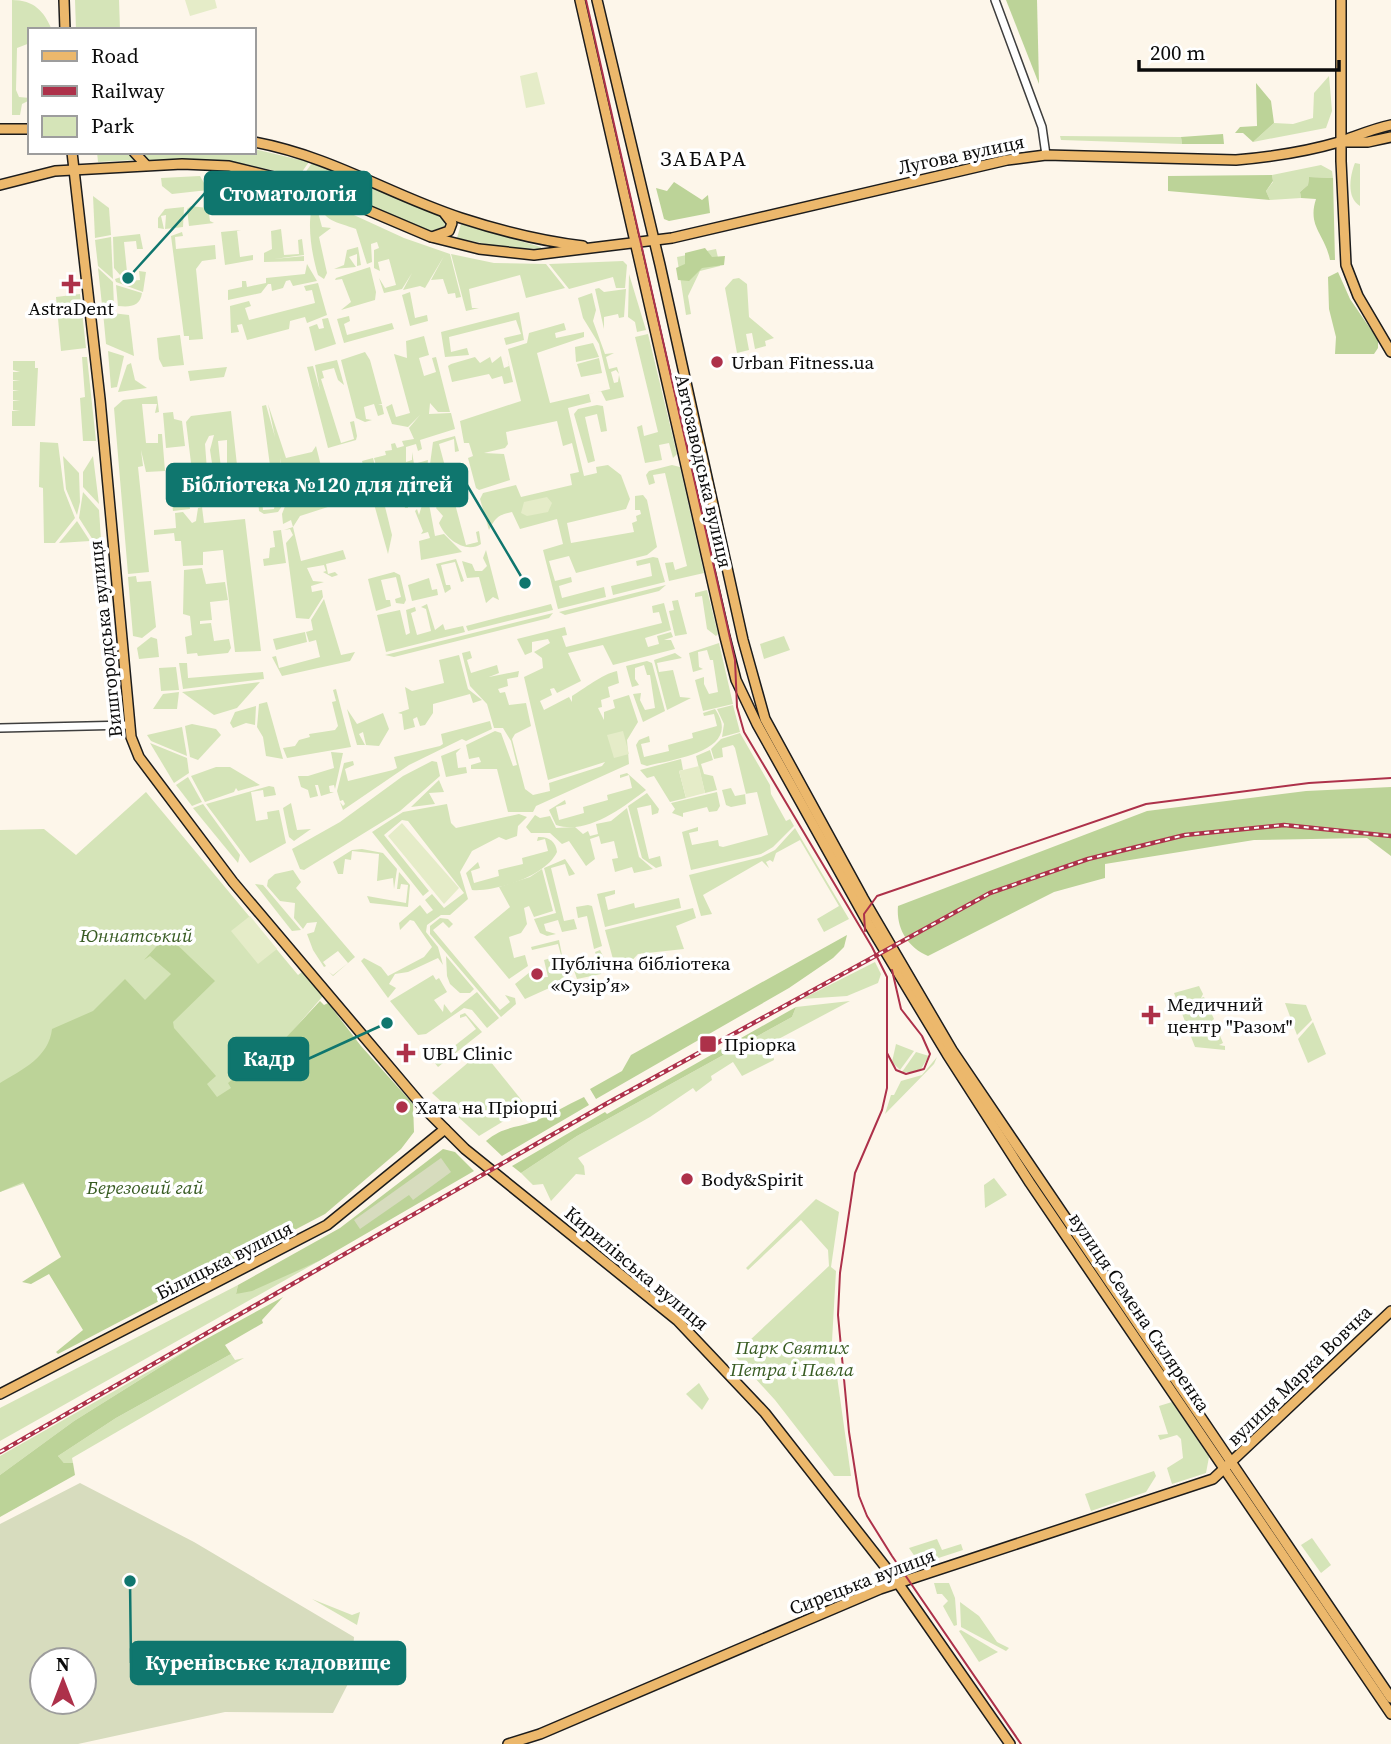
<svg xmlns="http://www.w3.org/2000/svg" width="1391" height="1744" font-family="'Source Serif 4',serif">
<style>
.green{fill:#d5e4b8;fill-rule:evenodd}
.forest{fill:#bcd398}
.cemetery{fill:#d7dcbe;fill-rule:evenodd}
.pitch{fill:#e5ecc8}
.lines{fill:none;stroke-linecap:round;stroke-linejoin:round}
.minor-casing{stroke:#3e3e3e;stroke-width:10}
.major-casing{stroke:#1c1c1c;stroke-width:12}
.minor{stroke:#fff;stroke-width:7}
.major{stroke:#ecb86c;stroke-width:9}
.tram{stroke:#ad314a;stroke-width:2}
.rail-casing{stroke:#ad314a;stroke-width:4.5}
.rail{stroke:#fff;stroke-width:2;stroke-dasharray:5;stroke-linecap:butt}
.poi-dot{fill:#ad314a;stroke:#fff;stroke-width:2.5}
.labels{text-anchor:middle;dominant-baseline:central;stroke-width:7;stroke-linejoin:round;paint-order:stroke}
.street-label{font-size:19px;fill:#0b0b0b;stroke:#fff}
.poi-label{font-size:19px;fill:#0b0b0b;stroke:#fff;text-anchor:start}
.park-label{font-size:19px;font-style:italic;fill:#375b22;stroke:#fff}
.neighbourhood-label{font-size:21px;letter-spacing:2px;fill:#0b0b0b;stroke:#fff}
.leader{fill:none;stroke:#0f766e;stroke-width:2.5}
.callout-dot{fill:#0f766e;stroke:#fff;stroke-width:2.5}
.callout{fill:#0f766e;stroke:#0f766e;stroke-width:2.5}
.callout-label{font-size:21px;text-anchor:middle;font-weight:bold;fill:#fff}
</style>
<rect width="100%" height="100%" fill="#fdf6ea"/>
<g class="green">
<path d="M12,0c22,0 32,11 40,30h-22v13l-13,5 -1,42 3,7 11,1v2l-8,4 -2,11h-8z"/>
<path d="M75,0h44l1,30h-44z"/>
<path d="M1329,76l3,35 -6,17 -73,14 21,-19 19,1 20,-6 1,-25z"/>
<path d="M1060,136l121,1 1,7 -121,-4z"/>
<path d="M254,149l55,13 -10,14 -73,-16h-79l-8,-8h115z"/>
<path d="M97,152h33l4,8 -36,2z"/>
<path d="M312,163l131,54 2,9 -14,5 -129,-54z"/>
<path d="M1355,163l5,1v42c-14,-8 -10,-31 -5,-43z"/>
<path d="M1321,165l11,6 1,7 -24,-1 -1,8 -8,7 1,6 -31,2 -4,-9 7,-9 -1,-7z"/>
<path d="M200,176l8,14 -36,4 -10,-8 -1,-8z"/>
<path d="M93,196l16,12 2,27 -16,3z"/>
<path d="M319,199l85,39 46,16 11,43 -5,1 -1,-5 -7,1 -5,-15 -12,1 13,-24 -19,32 -5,-2 -17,4 9,-17 -10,16 -18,4 -5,-15 6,10 11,-3 -7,-26 -11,3 2,9 -6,-3v-18l5,-2 -2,-6 -6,2 1,18 -5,2 -11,-35c-18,-7 -35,-7 -37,-30z"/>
<path d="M315,201l7,26 9,1 -12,9 8,36 -3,6 -6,-4c-6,-19 -13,-57 -3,-74z"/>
<path d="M207,204l6,2 -5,1 2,14 4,2 -25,3 -2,-17 4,-3 16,2z"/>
<path d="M184,207l-1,20 -18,2 1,-14 -5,1 3,13 -6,-1v-10l7,-9z"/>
<path d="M461,224l80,23v2l-36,-1 -48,-10z"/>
<path d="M281,229l3,26 15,-1 -1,-14 4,-1 2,16 -30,4 30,-3v5l-40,1v-9l8,-4 -1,-18z"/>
<path d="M241,230l-4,1 3,26 13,-2v5l-28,5 -4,-33z"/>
<path d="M182,232l1,4 -8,1 1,12 39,-4 1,14 -14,2 -6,8 7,70 -14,1v-4h-5l-13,-100z"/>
<path d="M140,234l3,15h-6l-1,-8 -12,1 3,30 -7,3 -6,-7 -1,-31z"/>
<path d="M111,237l2,42 -15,-13 -3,-26z"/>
<path d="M358,247l3,18 -4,1v-12l-8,3 7,10 -22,2 10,-4 3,-15z"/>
<path d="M716,249l4,17 -20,5 -12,25 3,18 -5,1 -9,-58z"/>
<path d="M451,254l43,9 52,1 19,24 -39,10 -6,-23 -51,14 3,19h7l-13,3z"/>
<path d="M623,261l4,4 -2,23h-9l-3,-11 -44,12 -20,-25z"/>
<path d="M307,264l10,17 -24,5 -3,-6 -4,1 -3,7 -11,3 -1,-7h-3l-7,9 -33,7v-10l14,-3v-6h4l1,6 19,-4v-5l39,-4z"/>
<path d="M370,267l6,25 -1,8 -34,10 10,-8 -9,-23 -7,1 1,-2z"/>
<path d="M98,268l15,14 1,24 -12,-1z"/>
<path d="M139,271l7,1 -3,20 -27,-10 -1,-3 12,-4 1,6 12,-1z"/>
<path d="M629,274l17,56 -9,2 -2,-10 -7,-5z"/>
<path d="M739,278l8,6 2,33 25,21 -9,3 1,5 -11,3 -3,-16 -6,1 3,16 -12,3 -12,-65 8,-9z"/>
<path d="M318,283l9,32 -20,8 -2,-6 -15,4 -1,8 -42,11 -5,-16 -5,1 2,7 -8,1 -1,-27 19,-5 2,5 -6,2 4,12 66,-17 -3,-13 -6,1 -2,-5z"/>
<path d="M116,285l26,8c-2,14 -12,14 -24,13z"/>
<path d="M599,288l5,4 22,-3 -2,28 -5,1 -1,-4 -14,3v12l-9,-40z"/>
<path d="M410,292l5,26 12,-3 1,6 -18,5 -8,-31z"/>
<path d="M592,293l4,17 -3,11 12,33 9,-1 -8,4 3,12 8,-2 2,7 -3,-4 -5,2 3,11 4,-1 1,-7 5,22 -18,4 -5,-10 -12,3 2,8 -23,6 16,68 13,-3 -1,-6 12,-2 13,10 9,24 -4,10 -59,14 4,20 63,-11 -2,-9 5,-2 -1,-5 5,-2 -1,-4h-5v-14l8,-1 4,5 10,47 -10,8 -71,18 -7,-17 -20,5 6,20 16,-4 1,5 -13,4 3,12 42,-11 2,10 -48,12 -15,-59 20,-6 -6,-25 -37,10 -8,-17c-14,3 -16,5 -23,18l-9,-31 3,-6 33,-8 5,12 51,-12 -2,-11 9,-2 -7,-29 -9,3 -6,-25 -51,11 2,12 -3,4 -21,5 20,1 6,26 -31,10 -3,-2 -8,-30 5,-2 -4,-13h-5l-4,-22 61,-20 -13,-52 19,-6 2,-10 35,-10 2,7 -11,3 1,5 28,-6v5l-47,16 13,50 60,-14 -11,-45 -16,-26 -5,-20z"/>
<path d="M80,294l6,54 -25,3 -5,-54z"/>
<path d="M103,312l26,3 5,41 -28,-12z"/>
<path d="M519,312l5,28 -18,5 -2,-7 17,-4 -5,-14 -67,17 2,15 16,-4 2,7 -24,2 -4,-25z"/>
<path d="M349,316l1,5 -6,3 3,11 45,-12 2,6 -50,14 -7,-24z"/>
<path d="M328,318l8,26 -21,7 -6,-24 8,-3 2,5 5,-1 -2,-9z"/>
<path d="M648,334l29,120 -4,4 -4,-15 -10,2 3,15 -17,3 -8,-36 5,-2 2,11 14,-4 -23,-95z"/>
<path d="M180,335l4,30 -21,2 -4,-8 -2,-21z"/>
<path d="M424,336l5,19 -10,3 5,18 12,-4 -4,-14 4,-1 14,55h-12l-8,-9 -1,11 22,-1 4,16 -35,11 2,9 -4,2 -2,-7 -10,3v15l6,-2v-8l2,12 14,-4 -2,20 -4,-15 -19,6 6,23 -4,1 3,13h-3l-8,-29 -12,3 1,6 -4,1 -8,-31 12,-3 -1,-4 7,-1 -1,-6 4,-1 2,5 7,-2 -2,-5 12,-2 -5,-11 11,-13 -12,12 -16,-3 -6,-17 6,-3 4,13 14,-4 -16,-59 13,4 -1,-17z"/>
<path d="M593,343l6,14 -23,5 -1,-15z"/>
<path d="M108,351l16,5 -7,31 -6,1z"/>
<path d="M365,352l5,8 12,44 -4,1h4l2,9 -6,2 -4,-12 -10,3 2,12 6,1 -7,2 -9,-4 -15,-58z"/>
<path d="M501,356l3,12 5,-2 -2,-10 6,26 -9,2 -2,-8 -10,3 -3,-5 -37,8 -4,-16 3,-2 24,-7 5,6 10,-6 2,6z"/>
<path d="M82,357h5l9,84h-13l-3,-43 5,-1z"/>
<path d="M599,358l3,15 -21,4 -4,-13z"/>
<path d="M337,360l7,25 -6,-5 -4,-12 -12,3 2,7 -3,1 20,64 13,-4 -4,-17 4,-1 3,15 -1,4 -28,8 -21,-81 6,-1 7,25 -5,-26z"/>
<path d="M13,361h22v7h3l-3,58h-23v-15h8l-7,-1v-9h7l-7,-1v-9h6l-6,-1v-9h7l-7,-1v-8h7l-7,-2z"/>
<path d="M131,363l4,17 12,8 -29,4 9,-27z"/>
<path d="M227,367l-3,10 -34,4 -2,-10z"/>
<path d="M157,396l2,16 -4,1 2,-9h-15l4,39h12v-9h4l3,37 -19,1 -5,-22 2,16 -5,1 11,105 -21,2 -14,-166 9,-8z"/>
<path d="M268,404l18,54 26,-6 4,-6 15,60 -31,10 -7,11 -2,-7 -8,4 -1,-10 7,-18 -9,-38 6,42 -8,12 -14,2 -5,-3 -1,-11h4l1,10 11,-1 1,-6 -13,-97 4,-1 9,32zM322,482l3,14 -24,6 -3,-15z"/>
<path d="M597,405l6,1 4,25 -6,1 -4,-18 -12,3 10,44 -7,2 -14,-49 4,-5z"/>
<path d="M231,411l6,54 -10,3v-28l-9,1 3,28 -8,1 -3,-20 4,-15 -5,1 -4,8 2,26 -15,1 -6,-49 5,-6z"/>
<path d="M173,412l1,7 8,2 3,25 -19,2 -3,-35z"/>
<path d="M455,436l4,15 -4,1 -1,-13 -15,5 27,101 12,-3 -2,-10 3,-1 2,13c-15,10 -36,-5 -42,-21l4,-7 -7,-8 5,-9 -9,-4 -1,-6 4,-7 -7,-3 5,-37z"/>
<path d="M40,442l18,1 6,47 11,28 -20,25h-11l-1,-55 -4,-1z"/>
<path d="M63,456l16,17 1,29 -3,13 -11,-26z"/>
<path d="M93,456l6,48 -16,-17v-15z"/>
<path d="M373,458l19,77 -4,19 -26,-93z"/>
<path d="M672,465l8,2 24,106 -35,8 -4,-18 8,-1 2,8 12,-4 -22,-93 -12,2 2,8 -6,2 -3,-10 3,-4z"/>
<path d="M170,475h16l4,34 -17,2 -2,-15h6l-6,-1z"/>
<path d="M83,492l16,18 2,30h-8l-14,-22z"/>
<path d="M429,504l6,32 9,-2 18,18 -41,8 -2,-19 11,-3 -2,-6 -7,2 2,-3 -8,-20 2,-2 2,6 3,-10z"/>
<path d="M212,505l-10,2 2,16 41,-4 16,132 -26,1 -12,-102 -20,2v13l-20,1 -2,-25h-6l-1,-8 -20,2v-5l22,-2 -1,-15 8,-1 9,11 4,-2 2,-13z"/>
<path d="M77,521l13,20 -31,2z"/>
<path d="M293,527l8,34 42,-11 3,9 -20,5 2,10 7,-2 3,3 -6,2 -9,-5 3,-1 -2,-6 -17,3 6,13 11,1 -13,4 1,6 10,-2 1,7 -14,22 -13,-1 -10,-75 7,-8 -3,-6 -6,1z"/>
<path d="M281,530l5,33 -22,3 -1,-7 6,-1 1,-10 5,-1 -2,-16z"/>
<path d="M486,550l13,50 -6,-3 -7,6 -7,-26 -12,1 -5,-17 10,3 3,7h7l5,-5 -4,-8z"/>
<path d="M653,557l5,1 7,24 -52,13 -2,-9 41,-10 -2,-13 -13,3 -1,-5z"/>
<path d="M456,559l8,22 -3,1 -6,-20 -14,3 5,20h4l1,4 -6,4 -9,-29z"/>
<path d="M202,568l4,16 19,-2 3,18 -18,2 2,18 -12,1v3l11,-1 3,18 15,-2 2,9 -3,5 -30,3 -1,-3 -10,1 -2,-17 7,-2 -2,-19 -7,-2 1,-44z"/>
<path d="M394,572l6,3 6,25 -2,4 -8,-1 -1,-4 6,-2 -5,-20 -15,3 5,20h4l1,6 -15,5 -8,-32z"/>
<path d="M136,576l1,6 14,-1 5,46 -14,11 -9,-2 -5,-59z"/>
<path d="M429,578l3,12 5,-1 1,6 -26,6 -4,-16z"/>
<path d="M666,585l-7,6 -94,24 -6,-3z"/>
<path d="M707,590l11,44 -2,2 -9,-7 -5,-33 -7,1v-4z"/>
<path d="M324,599l17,56 14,-3 -5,9 -68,15 -10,-19 4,-1 3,12 41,-11 -4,-17 -7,2 -3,-10 7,-2 -2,-10z"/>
<path d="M678,600l9,34 -12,2 -6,-25 5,-1 -2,-9z"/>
<path d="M664,603l7,27 -26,8 3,9 11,-3 -2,-8 14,-4 2,5 -9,3h7l4,9 -62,16 -10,-20 -35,8 13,28 -24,12 -3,-5 -4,1 2,6 -12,6 4,9 25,-13 3,5v-6c12,-7 30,-22 45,-25l2,12 -11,4 2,10 -9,3 1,7 -4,1 6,12v-8l11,-4 -2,-8 16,-5 9,27 -11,18 2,24 -93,42 -3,6h-25l-11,-43h-26v-4l10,-3 -2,-5 -10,2 -3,-14 29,-14 6,2 12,33 4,-1 -6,-24 -8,-13h-9l-7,-24 -17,-18 -8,-33 8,-2 2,7 -5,2 4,13 26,-8 2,8 -10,4 30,-6 -1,6 -11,2 1,7 -10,3 2,4 5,-1 4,13 17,-2 5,23 -16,8 -3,5 13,50 8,6 17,-4 -1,-8 53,-17 3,-4 -57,18 -24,-103 19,-9 -1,-10 -8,-6 16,-9 -2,-4 -16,3v10l-7,3 -8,-16 48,-12 2,8 -5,1 4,11 96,-24 -3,-11 -6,1 -1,-7z"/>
<path d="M427,604l8,26 8,-6 2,6 18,-4 2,6 -79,20 -9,-37 23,-5 6,25 4,-2 -4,-23 9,-3 1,4 -5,2 6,22 14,-4 -5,-22 -5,-2z"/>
<path d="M551,604l2,6 -85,21 -2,-5z"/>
<path d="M553,613l-4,5 -155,39 -9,-2z"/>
<path d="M305,632l2,10 -31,8 -3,-11z"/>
<path d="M784,636l6,14 -26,9 -4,-15z"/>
<path d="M151,637l6,2 2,18 -20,2 -2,-11z"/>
<path d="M719,643l14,61 -30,7 -8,-31 9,-3v7l5,10 9,-2 -5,-32h-3l-3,-10 -9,2 1,15 4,2 -10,3 -4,-19z"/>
<path d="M675,653l7,5 -25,5 2,9 14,-2 7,27 11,1 -24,12 -13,-50z"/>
<path d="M459,655l9,34 14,11 -9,3 -3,-9 -37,10v9l-8,12 -5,1 -3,-9 -4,2 2,8 -11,3 -2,-16 -4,-1 11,-4 -4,-22 7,4 32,-8 -5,-23z"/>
<path d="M647,661l5,2 13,48 -22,11 -10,-28 8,-1 -1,7 5,10 10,-2 -5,-33h-3l-3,-10 -9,3v11l4,6 -7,2 -6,-21z"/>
<path d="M179,663h8l1,15 75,-6 1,7 -81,10z"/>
<path d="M176,667l3,23 -18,1 -2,-23z"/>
<path d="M260,682l-23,26 -23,7 -32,-23z"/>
<path d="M336,689l15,58 -64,11 -4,-10 12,-2 4,-6 11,-3 -1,-3 26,-4 3,-4 -6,-24 4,-1 -3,-11z"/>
<path d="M179,692l-2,17h-24l10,-15z"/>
<path d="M267,702l16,57 -17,-3 -3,-19 -6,-10 2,-23z"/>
<path d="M733,705l7,27 -18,5 2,-13 -7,-15z"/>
<path d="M256,706l-1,19 -9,-2 -13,5 -3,-5 5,-11z"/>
<path d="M347,709l10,15 26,-11 6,16 -10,17 -13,-1 -3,-13 -4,2 6,11h-8z"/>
<path d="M715,709c29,42 -42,50 -68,57l-6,-2 -5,-19 3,-5 10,-4 1,6 -9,2 3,13 25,-6 -1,-6 25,-7 -1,-5 25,-7 -3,-12 -10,2 -1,-3z"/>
<path d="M490,721l2,8 -26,12 -4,-2 -53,26 -66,45 -3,-8 3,4 2,-2 -2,-4 -3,1 -3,-10 7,-28 9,-2 1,4 -9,4 3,12 45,-11 4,-2 -3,-11 46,-11 3,-2 -2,-10z"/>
<path d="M192,724l24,5 5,6 -23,25 -8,-3 -5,-31z"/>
<path d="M182,727l5,29 -36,-15 -4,-6z"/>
<path d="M740,733l30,52 1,9 15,27 4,-2 4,7 -21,21 -12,7 -70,16 -9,-38 16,-5v4l-9,2 3,12 26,-5 1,6 4,1 45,-12 -11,-43 -12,2 1,10 -15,3 -5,-2 -4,-15 9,-2 4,8 11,-2 -11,-46 -2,-3 -11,3 1,9 -9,2 -3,-10 10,-10z"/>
<path d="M150,743l37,15 2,15 -15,10z"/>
<path d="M461,748l-5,5 2,15 8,-1 1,6 -21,4 -5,-21z"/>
<path d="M710,750l3,10 -12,4 3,10 9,2 4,14 -12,3 -9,-37z"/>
<path d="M331,752l12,1 -8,36 -1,-4 -5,1 1,6h4l-13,4 -3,-11h-3l3,11 -8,2 -2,-8 -7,-3 -3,-11h10l26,-8z"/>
<path d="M681,759l2,11 -4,1 7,27 -16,4 -16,-26 -7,2 -7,-8z"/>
<path d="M432,761l5,1 3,14 -40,35 -96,59 -4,-1 -8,-20 48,-27 63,-46z"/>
<path d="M216,767h14l30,18 -22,6 -2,-3 -2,4 -29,10 -14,-26z"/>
<path d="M627,773l19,17c-24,18 -58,45 -90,35l-7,-15 16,-10 1,4 -10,3 3,13 25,-7 -1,-6 25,-7 -1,-5 25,-7 -3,-13 -9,3v-3z"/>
<path d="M188,777l14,25 -10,4 -16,-21z"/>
<path d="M439,780l5,12 -15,1 6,11 -24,3z"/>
<path d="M269,786l5,1 2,8 -12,2 -1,-7 -12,2 5,29 12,-2 -1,-7 12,-2 7,33 -36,20 -44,-59z"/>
<path d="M146,792l152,183 4,-3 21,24 -102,117 -221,79v-362l44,-1 32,26z"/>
<path d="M717,792l3,14 -3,5 -8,1 -2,-5 -24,6v4l-11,-4 3,-4 -4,-6z"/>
<path d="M647,793l12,16 -1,4 -6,2 -1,-10 -14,3 12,51 11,-3 2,10 -6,2 -14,-10 -14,-52z"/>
<path d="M291,803l6,27 14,-1 -17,12 -5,-4 -6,-29z"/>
<path d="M203,804l37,51 -2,8 -45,-55z"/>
<path d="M447,804l4,19 5,5 63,-14 8,3 -9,9 -1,10 -11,4 -7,-3 -27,14 -12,21 8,27 -18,16h-9l-14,10 -1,7 12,15 5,18 -5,-7 -30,14 -13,2 -6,10 7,4 -8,10 -27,-37 3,-3 17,9 7,9 36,-19 8,-10 -18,-26 -4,-1 -10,10 -1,-7 21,-18 7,9 6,-4 -8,-10 7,-6 12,14 20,-15 -56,-72 -6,-1 -18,15 45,56 -6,5 -51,-64 31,-20z"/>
<path d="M627,808l12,49 14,12 -19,4 -2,-6 -17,5 -3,-13 6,-1 -4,-17 -13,3 -2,-8 -9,3 5,20 -9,7 -17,-25 -7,3 -12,-11h-19l-5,-6 9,-12 5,3 10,-2 6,12 19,-1 8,7 5,-3 2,5 8,-2 -2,-10 15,-3z"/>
<path d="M795,828l54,91 -25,13 -7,-13 22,-13 -39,-66 -24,13 -3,9 -3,-2 -4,2 3,6 -7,-7 -59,34 9,19 -11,2 -12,-41 72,-18 14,-7z"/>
<path d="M538,837c10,-1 18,4 19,15 -11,24 -61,40 -85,38l-6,-17 12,-11 2,6 -9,3 3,12 25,-7 -1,-6 25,-6 -1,-6 26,-7 -3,-12 -8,2z"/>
<path d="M362,849l21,4 14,16 -3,20 -1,-11 -16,3 2,-27 -27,-3 -1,9 -6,-1 -2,15h-5l-5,-12 19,-12z"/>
<path d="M565,859l10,15 -6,2 -4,-12 -14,4 13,53 10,-2 3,10 -15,3 -4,-12 -14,4 2,7 10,3 -9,2 -7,-3 -6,-14 22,-6 -12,-45z"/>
<path d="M542,869l11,42 -19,6 -5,-11 -5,2 3,16 -6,9 -12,4 5,21 11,-3 3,11 -19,13 -35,-42 36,-30 -11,-20 31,-10z"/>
<path d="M293,870l8,12 -5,6 59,69 -22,19 -4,-4 4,3 15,-12 -10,-12 -15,11 3,4 -2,1 -11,-17 -6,-16 7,-2 3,-10 -10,1 -4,6 -9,-11 1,-15 -15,-2 -13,-15 1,-6 7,-6z"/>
<path d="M399,872l11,13 -2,22 -38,-4 -3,-7 39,7 2,-18 -7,-1 -1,5h-3z"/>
<path d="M255,884l8,1 38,45 -9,1z"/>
<path d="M615,890v4l-10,3 3,13 26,-7 1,5 44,-10 2,10 -76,19 -8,-33z"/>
<path d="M588,905l4,1 10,40 -8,3 -7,-33 -9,2 -2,-11z"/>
<path d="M693,908l3,10 -20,8 8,23 -46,5 -14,15 -8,1 -11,-40z"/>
<path d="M440,918l8,1 5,5 -4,4 -6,-6 -10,8 67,80 10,-8 -5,-7 10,3 1,6 -15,13 -71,-83v-8z"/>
<path d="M559,940l8,40 -42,19 -10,-15 15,-12 2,6 16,-1 -4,-17 17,-5 -3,-11 -26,6 -1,-3z"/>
<path d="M600,950l6,12 -5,12 -24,5 -4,-12 14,-5 3,10 12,-3 -7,-17z"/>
<path d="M446,956l28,33 -4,4h-10l-10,-9 -3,-8z"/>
<path d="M875,962l6,12 -3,9 -31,13 -45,3z"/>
<path d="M433,975l3,5 3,-2 8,14 -13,8 9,12 1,-8 7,9 26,-21 22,26 -12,10 -15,-18 -8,-2 -38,26 -8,1 -28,-34z"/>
<path d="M1199,986l4,8 -2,4 3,-1 10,22 -3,3 3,-1 9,22 -4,2 6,1v4l-30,-3 -21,-54z"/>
<path d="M850,1001l-79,42 3,17 -32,16 -9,-14 -22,14 1,4 -16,12 -3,-4 -43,29 -72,41 6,8 1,9 -9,-1 -25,27 -8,-17 -10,1 -12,-12 56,-37 215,-119 4,-10z"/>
<path d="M1285,1003l21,2 6,15 -15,15z"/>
<path d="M465,1013l17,19 -44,35 -4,-5 42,-33 -10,-13 -6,2v-3z"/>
<path d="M1313,1022l13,32 -18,9 -10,-24z"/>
<path d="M896,1044l18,7 -14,19 -8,-8z"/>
<path d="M482,1051l45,56 -48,29 -47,-43z"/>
<path d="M916,1052l13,4 -8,13 -6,3h-13z"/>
<path d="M937,1057l-3,7 -49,50 6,-19h3l7,-14 21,-6z"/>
<path d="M994,1178l13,17 -22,13 -1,-23z"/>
<path d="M816,1199l23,13 -8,55 5,4 -4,70 19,135h-17l-59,-76 -41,-45 95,-89 -1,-16 -27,-30 -53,50 -2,-2z"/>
<path d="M319,1261l-319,180v-33l238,-123 -2,9z"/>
<path d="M197,1344l-123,77 -74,54v-19z"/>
<path d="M231,1354l4,6 9,-2 -172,100 1,5h-9l-6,-7 58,-38z"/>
<path d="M699,1383l10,16 -7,11 -16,-16z"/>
<path d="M1172,1402l37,55 -3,16 -34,11 -5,-16 16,-10 -2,-19 -4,-4 -17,5 -2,-5 10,-1 -9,-28z"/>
<path d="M1154,1471l2,5 -10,16 -55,19 -6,-17z"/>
<path d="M1312,1538l19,27 -10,8 -20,-28z"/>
<path d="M937,1539l5,11 19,-6 2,6 -43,14 -11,-16z"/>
<path d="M934,1583h15l6,15 2,27 -3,1 -11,-20 5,-5 -6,-7h-5z"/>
<path d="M312,1599l40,16 8,-3 -3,13z"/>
<path d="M960,1602l19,14 18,26 12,6 -3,3 -45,-24z"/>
<path d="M961,1630l37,22 -19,10 -20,-31z"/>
</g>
<g class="forest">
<path d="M1006,0h31l2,84z"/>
<path d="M1256,83l15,18 3,22 -21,19 -10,-9h-8l5,-6 17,-1z"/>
<path d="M1223,134l1,10h-42l-1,-7z"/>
<path d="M1272,175l1,6 -7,10 4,9 -102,-9v-15z"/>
<path d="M1309,177l24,1 2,82h-5c-5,-26 -23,-33 -14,-61l-15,-1 -1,-6 8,-7z"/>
<path d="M674,182l28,18 6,-5 2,18 -41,8 -5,-2 -8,-31 11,3z"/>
<path d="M705,248l7,9 13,-1 -1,9 -22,3 -13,13 -11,-1 -2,-12 9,-4v-11z"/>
<path d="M1338,272l12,27 28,41v8l-4,6h-39l1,-17 -7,-28 -1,-32z"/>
<path d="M1391,787v69l-24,-18 -113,2 -149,24v14l-51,14 -126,64c-21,-9 -32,-28 -30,-50l249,-95 159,-20z"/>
<path d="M167,935l48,46 -42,41 1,6 42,48 -9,8 10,13 14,-9 -3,-5 31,-25 3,3 -9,12 67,-72 4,4 4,-2 33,43 52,58 1,28 -13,17 -76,65 -267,140 -2,-2 27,-22 -34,-56 -18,10 -9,-2 39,-25 -38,-75 -23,10v-109c22,-13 49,-26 52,-54l41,-18 32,-32 20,21 26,-26 -21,-18 -6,4z"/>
<path d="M847,935l-3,12 -11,11 -44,30 -193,111 -6,-10 32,-18 9,-16z"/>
<path d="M796,1007l-4,10 -215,119 -56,37 -9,-7 93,-54 2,2z"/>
<path d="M584,1097l5,8 -87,51 -16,-15c16,-14 29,-13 47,-19 17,-7 34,-17 51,-25z"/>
<path d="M443,1149l12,3 19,19 -155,90 -67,30 -16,3 2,-9 102,-57z"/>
<path d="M283,1297l-21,23 1,3 -38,22 6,9 -115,64 -58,38 6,7h9l2,12 -75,42v-42l74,-54 123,-77z"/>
</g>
<g class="cemetery">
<path d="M441,1158l10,14 -38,28 -4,-5 -49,34 -6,-9z"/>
<path d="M80,1483l114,59 160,95 -3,41 -18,35 -108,-1 -147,32h-78v-220zM42,1660h42v42h-42z"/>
</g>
<g class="pitch">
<path d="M185,0h30l2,8 -27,8z"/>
<path d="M537,72l8,32 -19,4 -6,-32z"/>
<path d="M547,497l5,6 -4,9 -21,4 -6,-3 3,-11z"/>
<path d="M623,731l6,23 -15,4 -7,-23z"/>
<path d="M699,766l6,27 -19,5 -7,-27z"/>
<path d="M402,823l57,65 -15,16 -56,-68z"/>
<path d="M250,916l27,33 -19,15 -27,-33z"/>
</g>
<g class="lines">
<defs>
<g id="minor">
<path d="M995,0l47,127 4,28"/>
<path d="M0,728l130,-3"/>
</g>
<g id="major">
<path d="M64,0l1,30"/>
<path d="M580,0l145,637 11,43 21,44 111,199 79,131 83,129 361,531"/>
<path d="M597,0l63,265 83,375 22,79 98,179 89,152 439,648"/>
<path d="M1341,0v161l5,104 12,31 33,56"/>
<path d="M0,129h30"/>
<path d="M254,142c79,15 134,52 207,76 40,13 80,23 122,28"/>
<path d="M1346,142h22l23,-5"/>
<path d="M72,152l28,247 31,338 8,20 94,125 192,227 40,40 212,171 88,93 133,170 112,161"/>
<path d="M134,152l12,13"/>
<path d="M0,185l55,-14 127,-7 47,2 82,20 120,51 48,12 55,6 138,-17 335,-78 39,-5 190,5c35,-3 69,-8 103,-18 18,-6 33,-13 52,-17"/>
<path d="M432,237l17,-6 3,-8 -7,-9"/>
<path d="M0,1394l327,-169 118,-96"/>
<path d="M508,1744l32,-10 340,-145 333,-110 178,-168"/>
</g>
</defs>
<use href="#minor" class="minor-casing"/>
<use href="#major" class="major-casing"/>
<use href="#minor" class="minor"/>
<use href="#major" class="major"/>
<g class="tram">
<path d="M586,0l149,660 2,47 7,25 128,215 15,30v111l-5,22 -27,63 -15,100 -2,42 11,117 10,64 8,20 25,40 129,188"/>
<path d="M865,931l-1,-17 13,-18 269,-92 163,-21 82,-5"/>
<path d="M887,1053l9,17 10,4 18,-5 6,-15 -8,-18 -21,-27 -9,-39"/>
</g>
<defs>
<path id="rail" d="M0,1452l604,-347 386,-212 98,-34 97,-24 99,-10 107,11"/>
</defs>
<use href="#rail" class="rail-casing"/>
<use href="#rail" class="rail"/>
</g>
<g class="poi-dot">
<path d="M67.5 273.5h7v7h7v7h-7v7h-7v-7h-7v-7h7z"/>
<circle cx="717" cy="362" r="7"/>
<circle cx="537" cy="974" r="7"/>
<path d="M1147.5 1004.5h7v7h7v7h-7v7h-7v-7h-7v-7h7z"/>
<rect x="699" y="1035" width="18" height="18" rx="3.5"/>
<path d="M402.5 1042.5h7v7h7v7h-7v7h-7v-7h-7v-7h7z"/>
<circle cx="402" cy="1107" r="7"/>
<circle cx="687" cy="1179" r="7"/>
</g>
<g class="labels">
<g class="street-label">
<text transform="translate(961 154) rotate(-12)">Лугова вулиця</text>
<text transform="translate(704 471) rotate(77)">Автозаводська вулиця</text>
<text transform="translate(105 639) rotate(-96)">Вишгородська вулиця</text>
<text transform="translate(224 1260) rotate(-27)">Білицька вулиця</text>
<text transform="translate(637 1268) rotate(40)">Кирилівська вулиця</text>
<text transform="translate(1140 1312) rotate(56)">вулиця Семена Скляренка</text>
<text transform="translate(1299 1375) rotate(-44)">вулиця Марка Вовчка</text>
<text transform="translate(862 1581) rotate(-21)">Сирецька вулиця</text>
</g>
<g class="poi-label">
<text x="71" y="308" text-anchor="middle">AstraDent</text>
<text x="731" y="362">Urban Fitness.ua</text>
<text x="551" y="963">Публічна бібліотека<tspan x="551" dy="22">«Сузір’я»</tspan></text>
<text x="1167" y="1004">Медичний<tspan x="1167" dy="22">центр "Разом"</tspan></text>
<text x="724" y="1044">Пріорка</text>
<text x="422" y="1053">UBL Clinic</text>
<text x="416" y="1107">Хата на Пріорці</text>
<text x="701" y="1179">Body&amp;Spirit</text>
</g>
<g class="park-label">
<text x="136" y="935">Юннатський</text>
<text x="145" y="1187">Березовий гай</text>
<text x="792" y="1347">Парк Святих<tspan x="792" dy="22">Петра і Павла</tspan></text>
</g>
<g class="neighbourhood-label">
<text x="704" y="158">ЗАБАРА</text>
</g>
</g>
<path class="leader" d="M128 278L205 193M525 583L467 485M387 1023L308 1059M130 1581L131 1663"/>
<g class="callout-dot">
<circle cx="128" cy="278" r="7"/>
<circle cx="525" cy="583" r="7"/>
<circle cx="387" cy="1023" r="7"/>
<circle cx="130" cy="1581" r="7"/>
</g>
<g class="callout">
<rect x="205" y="172" width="166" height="42" rx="7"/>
<rect x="167" y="464" width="300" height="42" rx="7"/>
<rect x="229" y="1038" width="79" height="42" rx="7"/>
<rect x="131" y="1642" width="274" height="42" rx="7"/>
</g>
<g class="callout-label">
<text x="288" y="201">Стоматологія</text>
<text x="317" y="492">Бібліотека №120 для дітей</text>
<text x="269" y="1066">Кадр</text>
<text x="268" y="1670">Куренівське кладовище</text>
</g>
<rect x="28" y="28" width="228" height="126" fill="#ffffff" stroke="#9d9d9d" stroke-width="2"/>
<rect x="42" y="51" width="35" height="10" fill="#ecb86c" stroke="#9d9d9d" stroke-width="2"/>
<text x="91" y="63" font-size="21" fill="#0b0b0b">Road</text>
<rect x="42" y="86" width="35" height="10" fill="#ad314a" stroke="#9d9d9d" stroke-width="2"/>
<text x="91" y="98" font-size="21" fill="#0b0b0b">Railway</text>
<rect x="42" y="116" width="35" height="21" fill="#d5e4b8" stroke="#9d9d9d" stroke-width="2"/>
<text x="91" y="133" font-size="21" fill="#0b0b0b">Park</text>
<g transform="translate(63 1681)"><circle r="33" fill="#ffffff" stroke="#9d9d9d" stroke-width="2"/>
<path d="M0-5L12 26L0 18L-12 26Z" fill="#ad314a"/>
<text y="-10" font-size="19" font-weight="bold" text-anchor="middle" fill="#0b0b0b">N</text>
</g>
<path d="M1139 60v10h200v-10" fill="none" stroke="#0b0b0b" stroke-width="3.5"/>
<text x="1150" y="60" font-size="21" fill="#0b0b0b" stroke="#ffffff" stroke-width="5" paint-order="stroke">200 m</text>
</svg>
